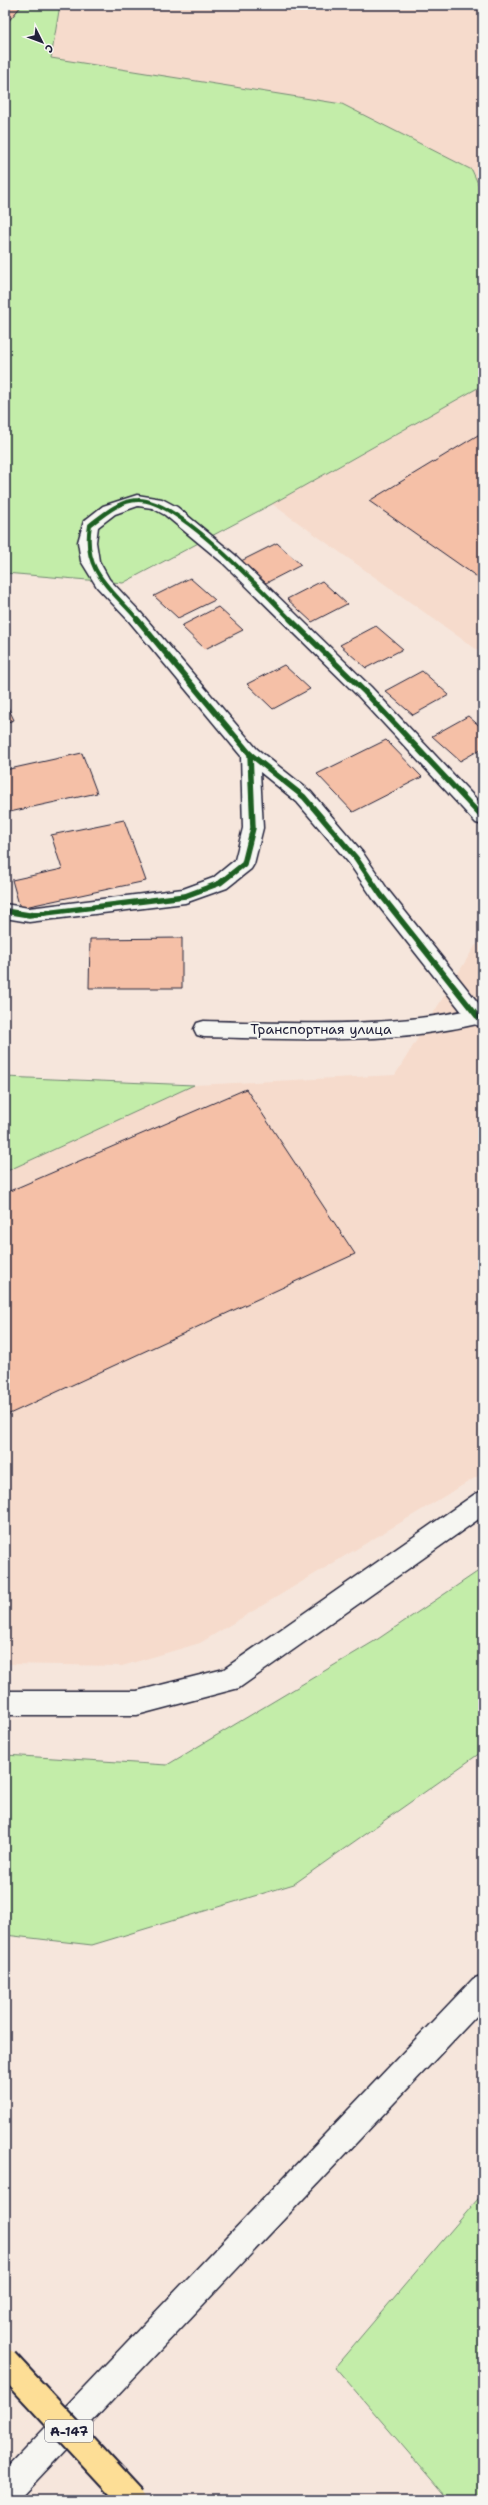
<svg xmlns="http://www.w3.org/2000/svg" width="488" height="2505" font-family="'Shantell Sans',sans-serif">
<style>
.built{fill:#f6dbcc}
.green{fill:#c3eda9;stroke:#728872}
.building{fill:#f5c0a7;stroke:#22223b}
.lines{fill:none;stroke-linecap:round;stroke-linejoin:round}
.lane-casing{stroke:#22223b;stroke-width:3}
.street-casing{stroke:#22223b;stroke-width:3}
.secondary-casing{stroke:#22223b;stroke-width:3}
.lane{fill:#f6f6f2;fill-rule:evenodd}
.street{fill:#f6f6f2;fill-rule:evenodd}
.secondary{fill:#f6f6f2;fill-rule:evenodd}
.highway-bridge-casing{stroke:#22223b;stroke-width:30;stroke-linecap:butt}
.highway-bridge{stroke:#fdde96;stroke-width:26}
.cycleway-far1-casing{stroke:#f6f6f2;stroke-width:6}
.cycleway-casing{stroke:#f6f6f2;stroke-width:8}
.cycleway-far1{stroke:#1b5e20;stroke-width:4}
.cycleway{stroke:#1b5e20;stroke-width:5.5}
.labels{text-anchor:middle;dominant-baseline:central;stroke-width:3.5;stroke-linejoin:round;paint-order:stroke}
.shield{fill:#f6f6f2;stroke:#626272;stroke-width:1}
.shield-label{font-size:13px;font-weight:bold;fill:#22223b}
.street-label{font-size:14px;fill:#22223b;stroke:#f6f6f2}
</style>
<rect width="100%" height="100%" fill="#f6e6dc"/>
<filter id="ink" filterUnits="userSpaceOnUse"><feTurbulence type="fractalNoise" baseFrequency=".025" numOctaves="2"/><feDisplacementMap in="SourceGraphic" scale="8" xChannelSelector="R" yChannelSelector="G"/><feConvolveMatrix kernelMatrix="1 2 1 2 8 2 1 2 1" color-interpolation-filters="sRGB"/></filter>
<g filter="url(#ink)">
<g class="built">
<path d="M60,5h423v190l-11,-25 -421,-112z"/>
<path d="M483,385v269l-211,-150z"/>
<path d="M483,940v533l-283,170 -78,23 -117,-2v-492l189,-87 201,-10 80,-129z"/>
</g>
<g class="green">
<path d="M5,5h55l-9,53 291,46 130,66 11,25v190l-211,119 -149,79 -118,-10z"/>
<path d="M5,1077l189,8 -189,87z"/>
<path d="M483,1568v183l-189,133 -202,61 -87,-10v-180l162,10 211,-126z"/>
<path d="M483,2193v307h-34l-114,-133z"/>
</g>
<g class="building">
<path d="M5,5h17l-15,18 -2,-1z"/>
<path d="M483,432v149l-114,-80z"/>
<path d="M277,543l24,22 -35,18 -25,-22z"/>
<path d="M190,578l25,22 -37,18 -24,-22z"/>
<path d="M322,581l25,23 -35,18 -25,-23z"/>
<path d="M218,607l25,23 -38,19 -24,-23z"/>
<path d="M376,626l27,23 -37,19 -26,-23z"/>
<path d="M284,665l26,24 -37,20 -26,-25z"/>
<path d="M422,671l27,24 -36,20 -28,-24z"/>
<path d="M5,701l9,19 -9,3z"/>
<path d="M468,716l15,13v19l-23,13 -28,-25z"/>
<path d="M386,740l36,37 -69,35 -36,-38z"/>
<path d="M82,753l15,40 -92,20v-43z"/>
<path d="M124,820l22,61 -126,27 -8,-28 50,-11 -11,-34z"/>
<path d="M182,938v50h-93l1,-49z"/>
<path d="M246,1089l109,165 -350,162v-223z"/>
</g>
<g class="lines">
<defs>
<g id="lane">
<path d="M477,1008l6,2v12l-6,2c-91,21 -180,15 -273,13l-7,-2 -3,-6 3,-6 7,-2c93,2 182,8 273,-13z"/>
<path d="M483,1491v25l-244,172 -102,27h-132v-24h132l87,-22 251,-175z"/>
</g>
<path id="street" d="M137,495l25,4 15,8 58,48 136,132 112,119v19l-7,-2 -117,-126 -136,-134 -58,-48 -13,-7 -14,-2 -23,8 -17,13 -2,15 3,19 10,18 32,34 116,136 54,43 52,61 25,37 95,119v19l-13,-6 -96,-122 -25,-37 -52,-61 -37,-30 3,56 -9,36 -3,5 -24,19 -42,15 -156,19 -24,-4v-14l24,4 154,-19 30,-11 22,-18 8,-32 -2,-72 -112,-135 -32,-34 -16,-26 -3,-19 6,-21 19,-15z"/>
<path id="secondary" d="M483,1975v34l-465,491h-13v-30l468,-491z"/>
</defs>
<use href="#lane" class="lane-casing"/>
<use href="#street" class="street-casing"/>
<use href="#secondary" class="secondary-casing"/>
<use href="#lane" class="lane"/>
<use href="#street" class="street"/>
<use href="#secondary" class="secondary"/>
<defs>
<path id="highway-bridge" d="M5,2362l128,138"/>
</defs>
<use href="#highway-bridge" class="highway-bridge-casing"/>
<use href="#highway-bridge" class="highway-bridge"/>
<defs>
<path id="cycleway-far1" d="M138,620c-27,-32 -56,-48 -48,-95 13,-10 30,-25 48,-25 40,-1 124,91 153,120"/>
<g id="cycleway">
<path d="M137,619l113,135 54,43 52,61 25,37 96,121 6,4"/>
<path d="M290,619l75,73 118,126"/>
<path d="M5,911l24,4 156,-19 35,-13 24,-19 9,-36 -3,-74"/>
</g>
</defs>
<use href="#cycleway-far1" class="cycleway-far1-casing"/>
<use href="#cycleway" class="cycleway-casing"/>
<use href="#cycleway-far1" class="cycleway-far1"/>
<use href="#cycleway" class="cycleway"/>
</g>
</g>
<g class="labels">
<rect class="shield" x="45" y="2420" width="48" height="22" rx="3"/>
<g class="shield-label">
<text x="69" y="2431">А-147</text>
</g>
<g class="street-label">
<text x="321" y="1029">Транспортная улица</text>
</g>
</g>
<rect width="488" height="2505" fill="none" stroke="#f6f6f2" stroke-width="20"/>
<rect x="10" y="10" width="468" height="2485" fill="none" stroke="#22223b" stroke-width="1.5" filter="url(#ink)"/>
<g transform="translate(42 42) rotate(132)" stroke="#f6f6f2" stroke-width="3" paint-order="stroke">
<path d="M0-3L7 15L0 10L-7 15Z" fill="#22223b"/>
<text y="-6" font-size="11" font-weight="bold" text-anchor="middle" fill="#22223b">С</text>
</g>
</svg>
